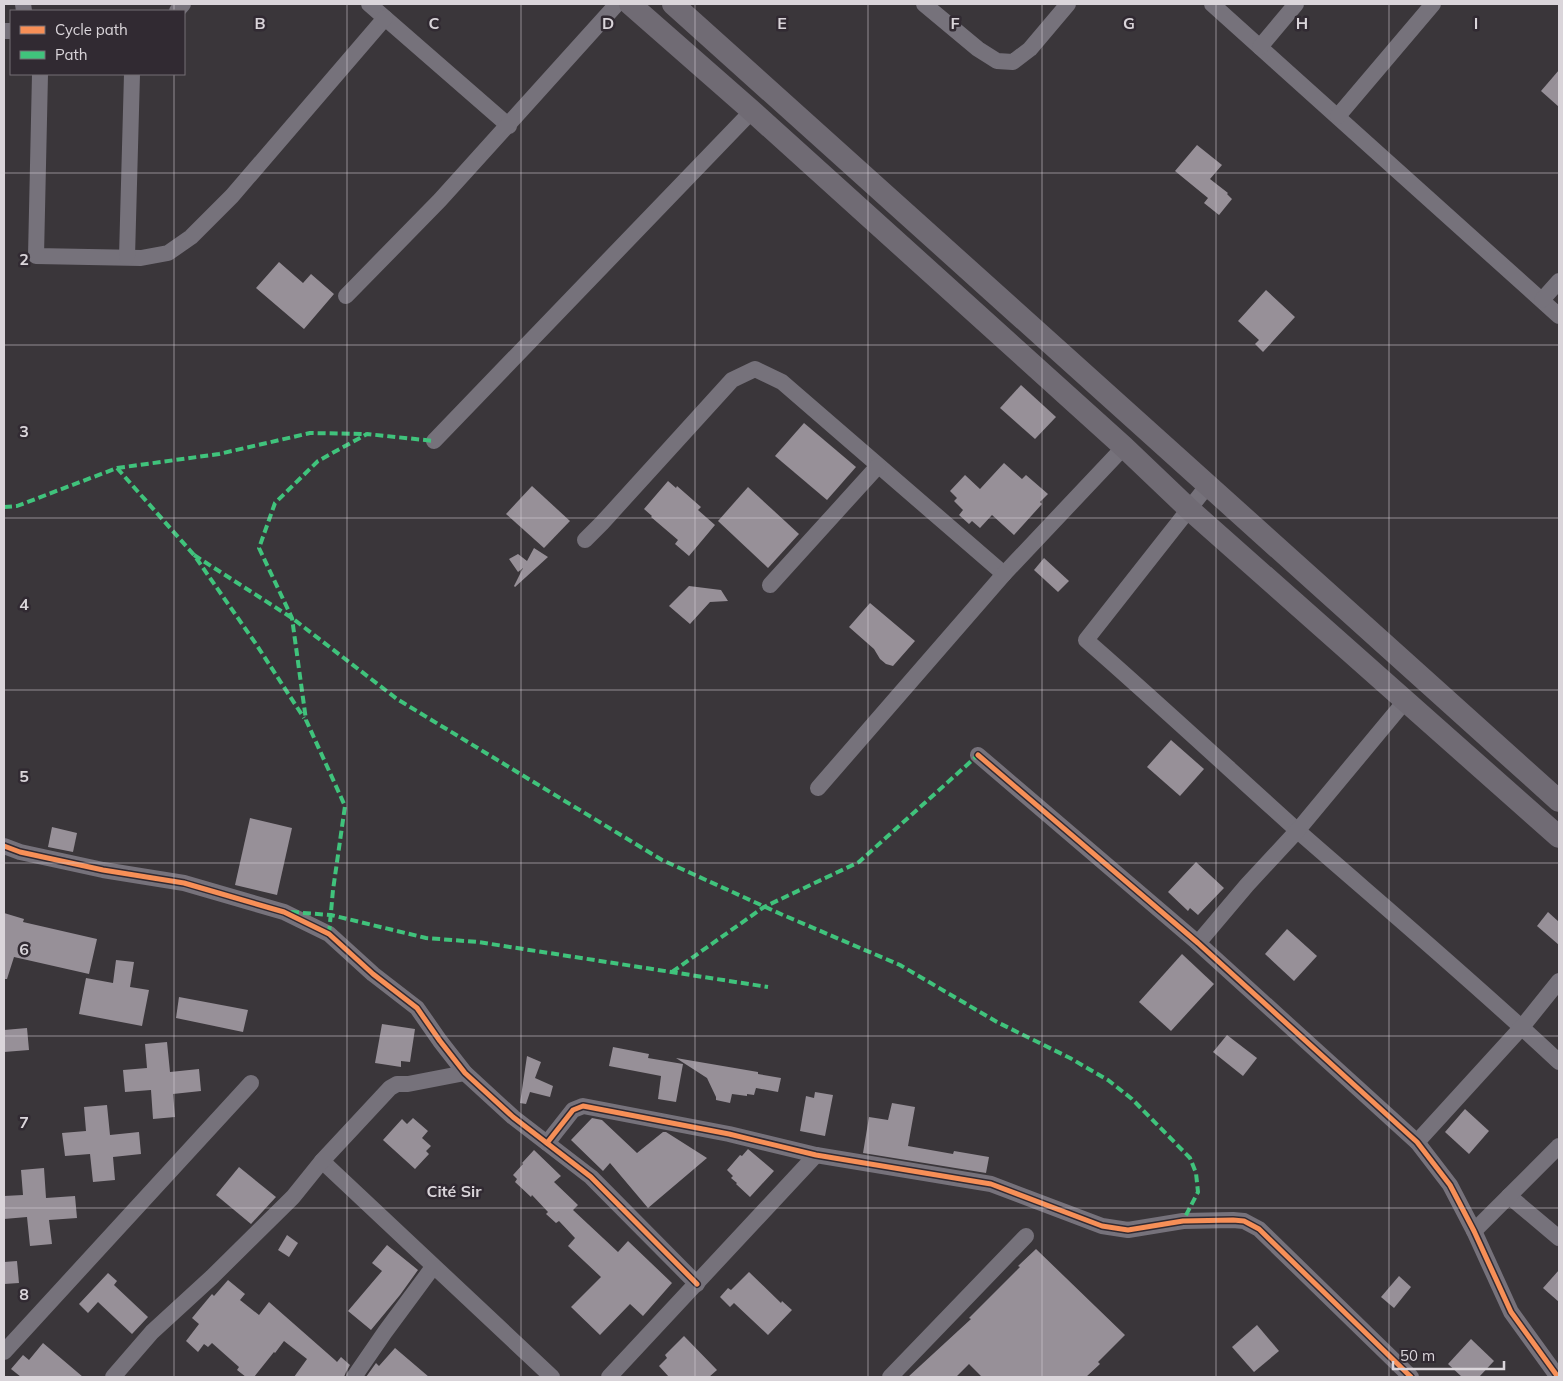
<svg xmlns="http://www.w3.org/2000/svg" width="1563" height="1381" font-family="Mulish,sans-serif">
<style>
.building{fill:#979098}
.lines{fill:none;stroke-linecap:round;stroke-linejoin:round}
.street{stroke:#76727b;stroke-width:16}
.secondary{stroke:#706b74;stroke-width:22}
.quiet{stroke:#40c37c;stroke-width:4;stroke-dasharray:8 4;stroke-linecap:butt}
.cycleway-casing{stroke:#312a32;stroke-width:8}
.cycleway{stroke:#f78f57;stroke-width:5}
.grid{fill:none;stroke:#dad5da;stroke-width:1;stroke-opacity:0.55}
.labels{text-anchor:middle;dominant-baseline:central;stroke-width:5;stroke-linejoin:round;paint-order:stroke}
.neighbourhood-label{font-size:16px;font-weight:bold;fill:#dad5da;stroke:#312a32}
.grid-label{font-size:16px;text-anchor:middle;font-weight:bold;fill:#dad5da;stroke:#312a32;stroke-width:5;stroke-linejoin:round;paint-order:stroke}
</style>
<rect width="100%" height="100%" fill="#3a363a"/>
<g class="building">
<path d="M1559,70v37l-18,-16z"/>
<path d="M1197,145l25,20 -12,14 18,14 -1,1 5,5 -13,16 -15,-12 4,-5 -33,-27z"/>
<path d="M279,262l24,21 8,-9 23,20 -30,35 -48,-41z"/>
<path d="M1266,290l29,27 -32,35 -8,-8 4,-4 -21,-19z"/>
<path d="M1021,385l35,32 -21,22 -35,-31z"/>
<path d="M804,423l52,44 -29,33 -52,-44z"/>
<path d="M1004,463l18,16 4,-4 22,19 -8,8 2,2 -28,31 -22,-20 -12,13 -8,-7 -3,3 -10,-9 4,-5 -9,-9 3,-3 -7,-7 15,-16 15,14z"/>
<path d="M668,481l8,7 1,-2 24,21 -3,3 17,15 -26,31 -14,-12 3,-4 -27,-23 1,-1 -8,-7z"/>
<path d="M532,486l38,35 -26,27 -38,-34z"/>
<path d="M748,487l51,47 -31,34 -50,-47z"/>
<path d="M534,548l14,9 -33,30 -1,-1 9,-18 -5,4 -9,-13 9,-5 9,7z"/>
<path d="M1044,558l25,23 -11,11 -24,-22z"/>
<path d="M689,586l32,4 7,11 -18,1 -20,22 -21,-18z"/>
<path d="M870,603l45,38 -22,25 -7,-2 -6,-5 -6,-10 -25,-22z"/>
<path d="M1171,740l33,29 -24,27 -33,-29z"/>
<path d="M250,818l42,10 -15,67 -42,-10z"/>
<path d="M52,827l25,6 -4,19 -25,-5z"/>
<path d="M1196,862l28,26 -26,27 -8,-7 -2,3 -20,-19z"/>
<path d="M1548,912l11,10v23l-22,-19z"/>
<path d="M4,913l20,6 -1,3 74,17 -8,35 -75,-17 -7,22h-3z"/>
<path d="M1287,929l30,27 -23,25 -29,-27z"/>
<path d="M1182,954l32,30 -43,47 -32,-29z"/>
<path d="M116,960l18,2 -4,25 19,3 -7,36 -63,-12 7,-36 27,5z"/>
<path d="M179,997l69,13 -5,22 -67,-14z"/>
<path d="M382,1024l33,5 -5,33 -9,-1v6l-26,-4z"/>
<path d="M27,1028l2,22 -25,2v-22z"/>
<path d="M1227,1035l30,23 -14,18 -30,-24z"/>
<path d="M167,1042l3,30 29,-3 2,22 -28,3 2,23 -22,2 -2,-29 -26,2 -2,-22 24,-2 -2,-24z"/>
<path d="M613,1047l36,7 -1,4 35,6 -7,38 -18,-3 3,-23 -52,-10z"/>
<path d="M527,1056l14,6 -6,16 18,8 -3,11 -20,-5 -4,12 -6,-1z"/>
<path d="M676,1058l82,14v2l23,4 -3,14 -22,-4 -2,7 -7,-1v2l-15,-2 -2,9 -14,-3v-3l-9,-19z"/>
<path d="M815,1092l18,3 -8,41 -25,-5 6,-35 8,2z"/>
<path d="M892,1103l23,4 -7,39 45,8 1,-3 35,6 -3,16 -123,-20 6,-36 19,3z"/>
<path d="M107,1105l3,30 29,-3 2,22 -28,3 2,23 -22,2 -3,-28 -25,2 -3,-23 24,-2 -2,-24z"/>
<path d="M1465,1109l24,22 -20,23 -24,-22z"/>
<path d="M413,1118l15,13 -6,7 9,8 -5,5 3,3 -14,15 -32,-29 19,-21 5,5z"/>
<path d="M592,1118l10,2 35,33 26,-21h3l41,26 -59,50 -38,-45 -7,8 -32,-31z"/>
<path d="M748,1149l26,22 -24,26 -14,-13 1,-1 -6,-5 2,-2 -6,-6 13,-15 2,1z"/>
<path d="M534,1150l27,26 -7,6 24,23 -5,5 45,42 10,-11 44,42 -29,33 -13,-12 -30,31 -29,-28 30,-30 -33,-31 7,-8 -16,-17 -3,2 -10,-9 2,-2 -16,-17 -1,2 -16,-15 2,-3 -4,-4 10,-11 -1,-1z"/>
<path d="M239,1167l37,30 -25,27 -35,-29z"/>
<path d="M44,1168l2,30 29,-2 2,22 -28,2 3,24 -22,2 -3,-29 -23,2v-23l19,-1 -2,-25z"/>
<path d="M287,1235l11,8 -9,14 -11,-7z"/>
<path d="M387,1245l31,25 -18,25 -29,35 -23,-19 34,-40 -10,-8z"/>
<path d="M1036,1249l89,86 -27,27 2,2 -14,13h-104l-13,-13 -13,13h-48l63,-58 -2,-1 51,-51 -2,-1z"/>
<path d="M17,1261l2,22 -15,1v-22z"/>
<path d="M1559,1270v32l-16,-14z"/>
<path d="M749,1272l32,31 1,-2 10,9 -24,25 -34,-32 -4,4 -10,-10 8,-9 3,2z"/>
<path d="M108,1273l9,8 -3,4 34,32 -16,17 -34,-32 -10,11 -9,-9z"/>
<path d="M1399,1276l12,11 -17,21 -13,-11z"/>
<path d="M228,1280l17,14 -5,6 19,15 10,-13 66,58 2,2 4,-5 9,8 -4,7 -2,5h-50l13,-18 -23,-18 -9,12 -1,-1 -20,25h-8l-9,-7 2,-3 -27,-24 -4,4 -4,-3 -6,8 -12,-11 13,-17 -7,-6 20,-24 2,2z"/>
<path d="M1257,1325l22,26 -25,21 -22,-25z"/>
<path d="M684,1336l33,34 -8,7h-40l-10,-11 8,-8 -2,-3z"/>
<path d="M1471,1339l23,22 -15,16h-17l-14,-13z"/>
<path d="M43,1343l40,34h-62l-10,-8 12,-14 6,5z"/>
<path d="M395,1348l34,29h-63l10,-14 3,3z"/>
</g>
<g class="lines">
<g class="street">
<path d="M23,4l1,7"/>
<path d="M369,4l140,122"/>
<path d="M924,4l54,45 19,12 16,1 17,-13 38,-45"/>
<path d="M1212,4l347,312"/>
<path d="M177,11l6,-7"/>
<path d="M4,31h7"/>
<path d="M1260,47l36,-43"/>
<path d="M40,74l-4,182 105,2 27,-5 23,-16 41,-41 153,-178"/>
<path d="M1338,116l95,-112"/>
<path d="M127,257l5,-183"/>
<path d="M346,296l94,-96 177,-196"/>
<path d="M1542,300l17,-19"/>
<path d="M434,441l318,-330"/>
<path d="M1208,485l-122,155c72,63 142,128 213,192 87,76 176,151 260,230"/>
<path d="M585,540l17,-17 130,-143 23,-11 27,13 222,192"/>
<path d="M770,585l108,-119"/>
<path d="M978,755l220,188 219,199 33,43 24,46 37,81 47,65"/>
<path d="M818,788l186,-214 120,-127"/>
<path d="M4,846l16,6 83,18 81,13 100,29 45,22 44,40 44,34 23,33 25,32 48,44 78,60 106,107"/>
<path d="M1198,943l49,-58 51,-55 108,-130"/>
<path d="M1417,1142l105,-115 37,-46"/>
<path d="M547,1143l26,-33 10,-4 146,28 87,21 175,29 111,42 26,4 55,-9 50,-1 11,1 15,8 152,148"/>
<path d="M322,1161l230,216"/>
<path d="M1509,1196l50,42"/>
<path d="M1474,1231l85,-85"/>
<path d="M4,1352l247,-269"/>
<path d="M113,1377l39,-45 60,-55 81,-80 29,-36 68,-73 7,-4h11l57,-11"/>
<path d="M354,1377l31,-45 48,-65"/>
<path d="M609,1377l207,-222"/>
<path d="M890,1377l136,-141"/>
</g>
<g class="secondary">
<path d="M630,4l122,107 372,336 65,62 370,328"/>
<path d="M673,4l886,797"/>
</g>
<g class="quiet">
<path d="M117,468l77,87 62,89 48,74"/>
<path d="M4,507l13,-1 100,-38 102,-14 91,-21 56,1"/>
<path d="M194,555l98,63 105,81 265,161 121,55 117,50 97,57 73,36 38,22 24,19 58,59 6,15 2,19 -15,29"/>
<path d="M291,912l40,3 95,23 52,4 290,45"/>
<path d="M329,934l4,-44 12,-84 -39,-86 -14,-102 -33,-70 16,-45 43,-42 49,-27 67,7"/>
<path d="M672,972l92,-65 95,-45 119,-107"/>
</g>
<defs>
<g id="cycleway">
<path d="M978,755l220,188 219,199 33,43 24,46 37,81 47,65"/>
<path d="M4,846l16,6 83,18 81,13 100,29 45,22 44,40 44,34 23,33 25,32 48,44 78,60 106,107"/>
<path d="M547,1143l26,-33 10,-4 146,28 87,21 175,29 111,42 26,4 55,-9 50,-1 11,1 15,8 152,148"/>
</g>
</defs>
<use href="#cycleway" class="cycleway-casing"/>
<use href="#cycleway" class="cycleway"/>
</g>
<path class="grid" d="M174,4v7M347,4v1373M521,4v1373M695,4v1373M868,4v1373M1042,4v1373M1216,4v1373M1389,4v1373M174,74v1303M4,173h1555M4,345h1555M4,518h1555M4,690h1555M4,863h1555M4,1036h1555M4,1208h1555"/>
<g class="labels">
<g class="neighbourhood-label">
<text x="454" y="1191">Cité Sir</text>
</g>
</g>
<g class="grid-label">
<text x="260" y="29">B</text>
<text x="434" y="29">C</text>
<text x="608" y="29">D</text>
<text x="782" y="29">E</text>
<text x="955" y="29">F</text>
<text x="1129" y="29">G</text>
<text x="1302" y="29">H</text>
<text x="1476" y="29">I</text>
<text x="24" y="265">2</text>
<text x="24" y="437">3</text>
<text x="24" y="610">4</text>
<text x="24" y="782">5</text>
<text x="24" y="955">6</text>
<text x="24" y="1128">7</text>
<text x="24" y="1300">8</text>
</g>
<rect width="1563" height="1381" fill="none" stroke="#dad5da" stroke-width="10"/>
<rect x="10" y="10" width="175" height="65" fill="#312a32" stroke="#756e75"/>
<rect x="20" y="26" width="25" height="8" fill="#f78f57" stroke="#756e75"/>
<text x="55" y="35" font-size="15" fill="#dad5da">Cycle path</text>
<rect x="20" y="51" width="25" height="8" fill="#40c37c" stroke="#756e75"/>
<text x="55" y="60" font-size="15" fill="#dad5da">Path</text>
<path d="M1393 1361v8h111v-8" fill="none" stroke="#dad5da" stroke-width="2.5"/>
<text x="1400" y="1361" font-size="15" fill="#dad5da" stroke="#312a32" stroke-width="4" paint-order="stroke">50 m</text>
</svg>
